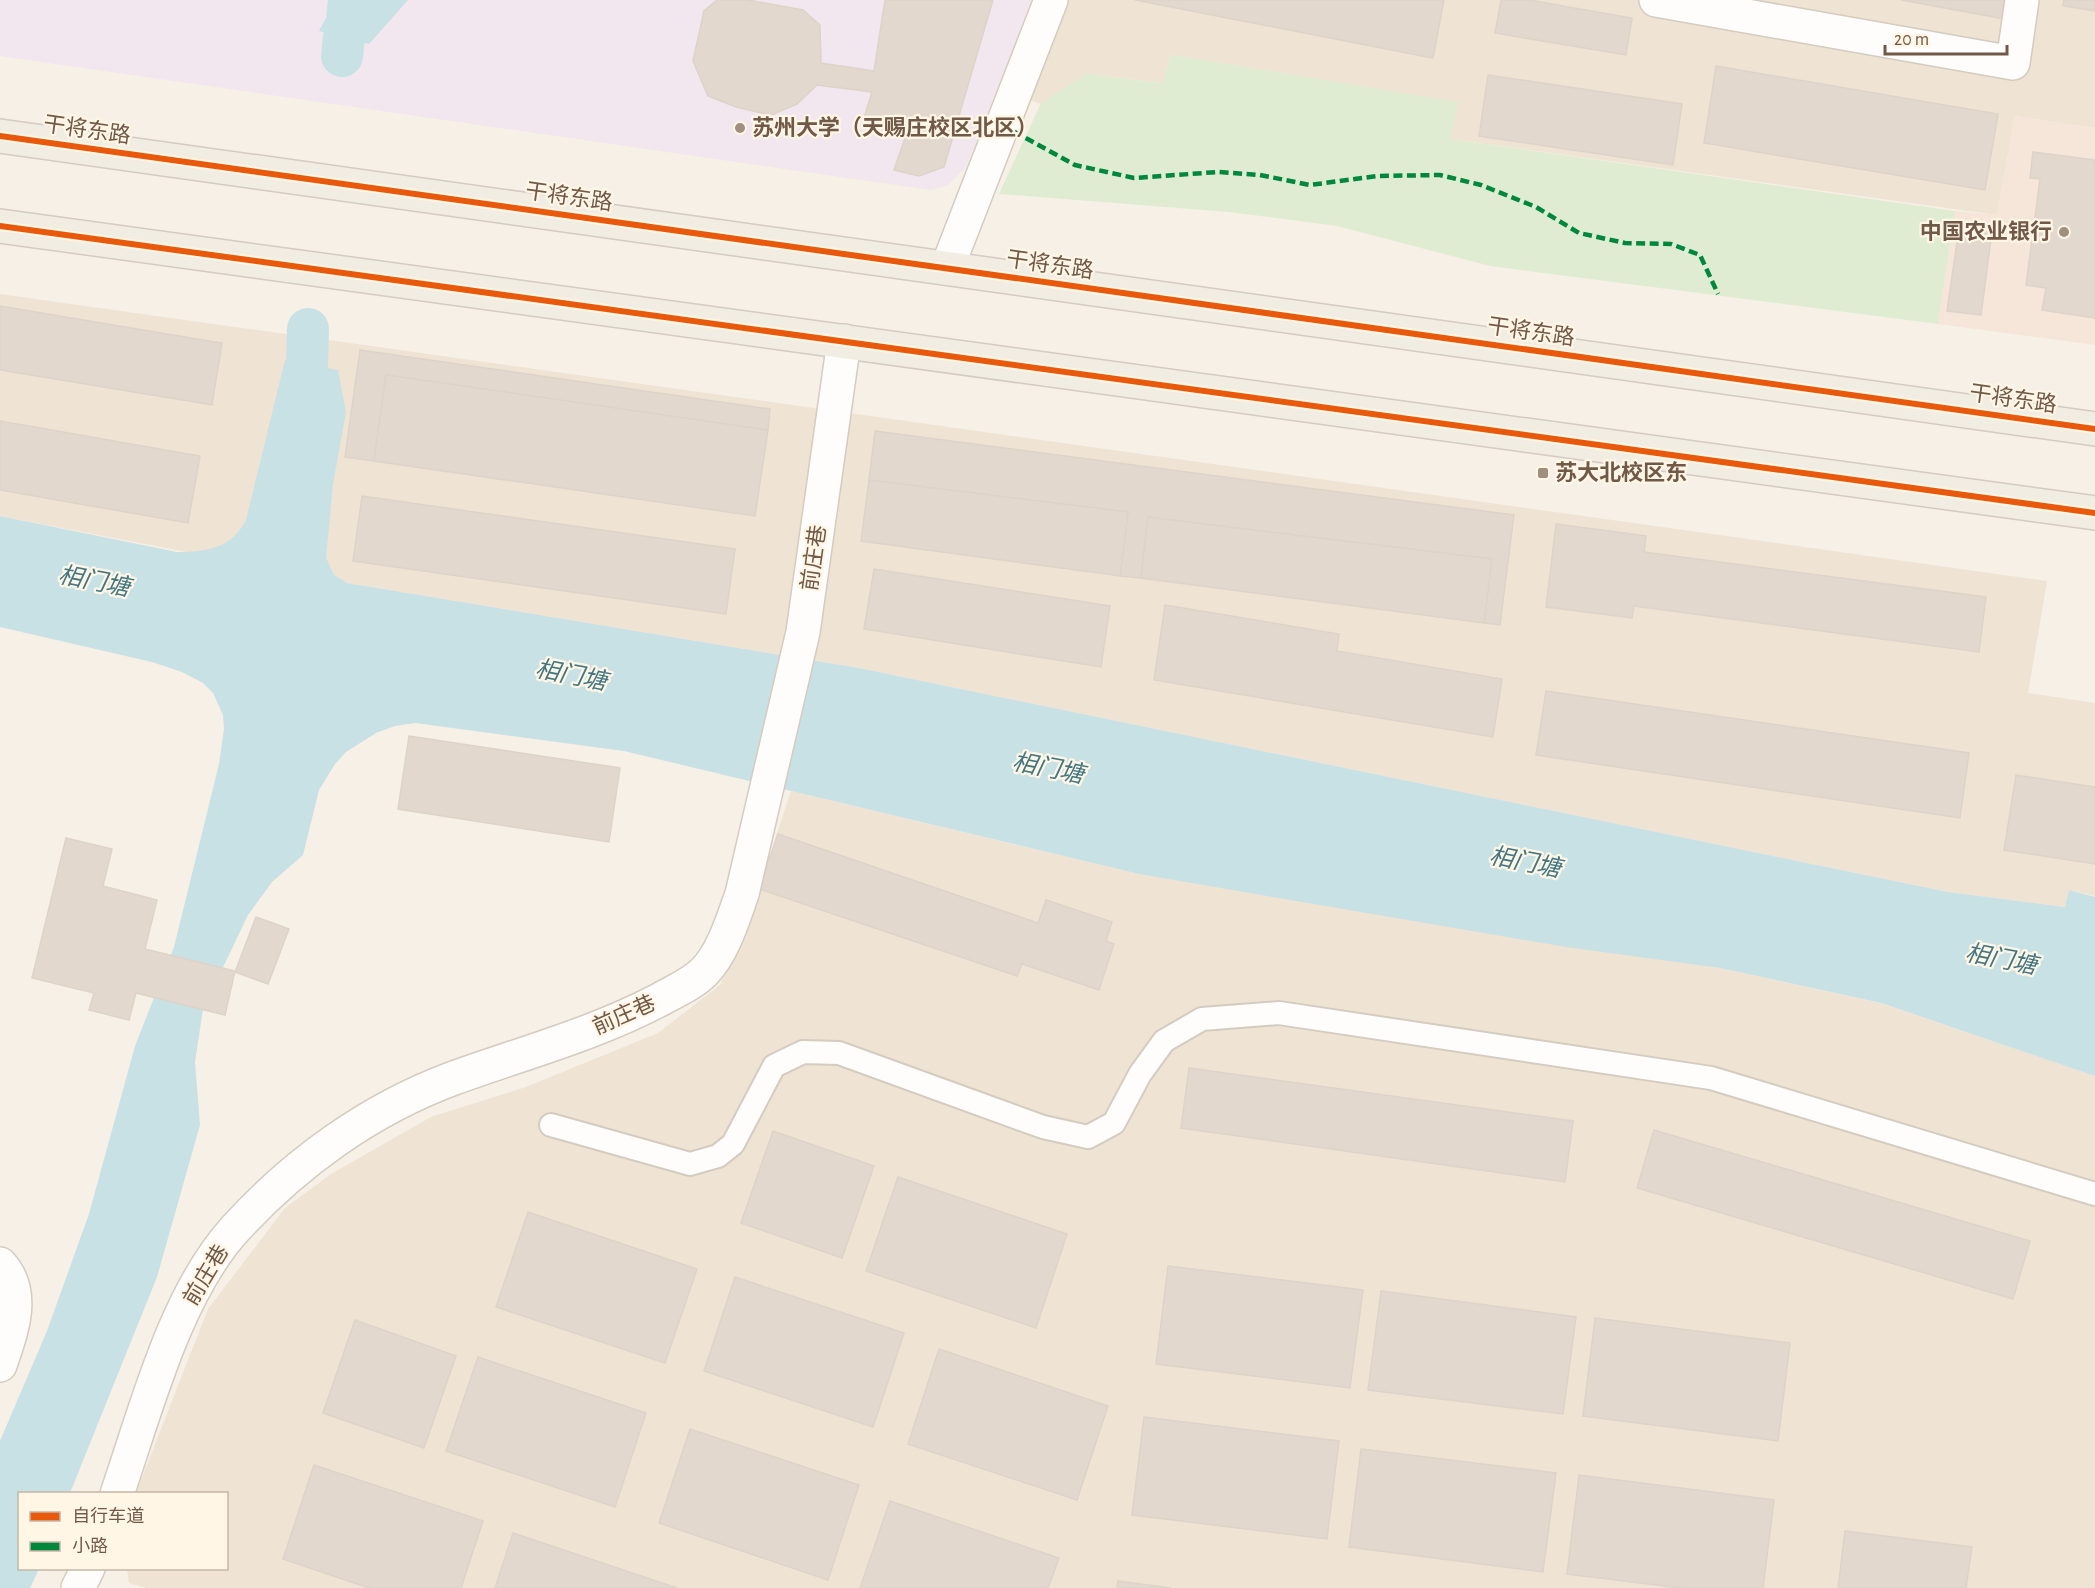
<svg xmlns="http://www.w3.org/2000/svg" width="2095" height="1588" font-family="'Alegreya Sans','Noto Sans SC',sans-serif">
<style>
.residential{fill:#efe3d3}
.commercial{fill:#f6e5d9}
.education{fill:#f2e6ef}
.green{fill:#e0ecd1}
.water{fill:#c8e1e5}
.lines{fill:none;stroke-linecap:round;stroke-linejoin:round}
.canal{stroke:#c8e1e5;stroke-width:42}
.building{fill:#e2d8ce;stroke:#ded3c9;stroke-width:1.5}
.service-casing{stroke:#d4cbc1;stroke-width:26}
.minor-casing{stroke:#d4cbc1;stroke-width:36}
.tertiary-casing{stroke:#d4cbc1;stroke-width:36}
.primary-casing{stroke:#d4cbc4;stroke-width:36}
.service{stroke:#fefdfb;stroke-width:22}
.minor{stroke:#fefdfb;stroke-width:33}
.tertiary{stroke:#fefdfb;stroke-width:33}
.primary{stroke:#f1ede3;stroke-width:33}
.quiet{stroke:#00873e;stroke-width:4.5;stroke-dasharray:9 4.5;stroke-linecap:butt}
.cycleway-casing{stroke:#fff6e5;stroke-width:10}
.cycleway{stroke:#e8590c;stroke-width:6}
.poi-dot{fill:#a08e7f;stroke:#fff6e5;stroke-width:2}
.labels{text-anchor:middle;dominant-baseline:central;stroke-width:4.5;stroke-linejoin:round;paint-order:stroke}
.poi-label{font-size:22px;font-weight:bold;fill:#715948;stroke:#fff6e5;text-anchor:start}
.street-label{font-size:22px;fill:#715948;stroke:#fff6e5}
.water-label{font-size:24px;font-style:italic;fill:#427685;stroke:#fff6e5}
</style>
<rect width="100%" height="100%" fill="#f6f0e6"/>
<g class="residential">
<path d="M1032,0h1063v128l-80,-12 -18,99 -547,-76 7,-37 -286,-47 -9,28 -75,-9 -46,30 -42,-15z"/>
<path d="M0,294l2047,287 -19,112 67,10v193l-26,-6 -3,17 -118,-15 -1089,-224 -512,-85 -347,-67z"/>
<path d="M791,791l348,83 581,94 160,35 215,73v512h-1949l-17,-5 -2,-14 99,-1v-74l-90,-1 72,-184 77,-101 46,-34 100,-57 95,-30 132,-54 62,-48 23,-49z"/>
</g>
<path class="commercial" d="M2015,116l80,12v217l-157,-21 17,-113 42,4z"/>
<path class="education" d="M0,0h1032l-66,167 -18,18 -17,5 -931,-134z"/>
<path class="green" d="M1171,55l287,47 -8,37 505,72 -17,113 -448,-58 -153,-40 -108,-14 -230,-18 42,-91 46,-29 75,9z"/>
<g class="water">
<path d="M328,0h80l-39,44 -50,-13 7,-13z"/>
<path d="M285,360l53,10 8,42 -13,72 -7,74 8,17 13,8 512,85 1089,224 117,15 4,-17 26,7v179l-214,-73 -161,-35 -154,-21 -427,-73 -515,-123 -209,-28 -20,3 -19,7 -30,19 -11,12 -16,26 -16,65 -31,27 -24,33 -45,94 -8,53 5,63 -43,152 -87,216 -50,1v74l19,1 -9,19h-30v-147l47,-110 42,-117 46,-168 39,-99 45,-183 5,-35 -1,-14 -10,-22 -10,-10 -21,-11 -30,-10 -152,-35v-111l177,36c30,0 55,-4 69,-32z"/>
</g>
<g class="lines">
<g class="canal">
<path d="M342,56l2,-19"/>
<path d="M307,365l1,-36"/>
</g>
</g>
<g class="building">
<path d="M717,0h31l55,10 17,15 1,38 53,8 11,-71h108l-49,167 -25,9 -25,-6 11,-32 -42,-17 9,-29 -55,-7 -20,19 -26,11 -35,-8 -28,-11 -15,-35 11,-50z"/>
<path d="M1135,0h309l-11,58z"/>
<path d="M1501,0h28l103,18 -6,37 -131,-22z"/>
<path d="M1901,0h107l-3,19z"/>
<path d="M2064,0h31v11l-32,-5z"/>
<path d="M1716,66l282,48 -13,76 -281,-47z"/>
<path d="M1488,75l194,29 -9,61 -194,-29z"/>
<path d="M2033,152l62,8v158l-53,-8 4,-22 -20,-3 14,-106 -10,-1z"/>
<path d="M1959,228l33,4 -11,83 -34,-4z"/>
<path d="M0,306l222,37 -10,62 -212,-35z"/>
<path d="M360,350l410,59 -2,21 -382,-55 -12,86 -29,-4z"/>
<path d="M386,375l382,55 -13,86 -381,-55z"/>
<path d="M0,421l200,35 -12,67 -188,-33z"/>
<path d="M875,431l639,84 -14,110 -16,-2 8,-64 -344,-42 -7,61 -21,-2 8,-64 -259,-32z"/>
<path d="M869,480l259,32 -8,64 -259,-35z"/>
<path d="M362,496l373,53 -9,65 -373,-53z"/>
<path d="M1148,517l344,42 -8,64 -343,-45z"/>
<path d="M1556,524l90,12 -2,16 342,45 -7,55 -345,-46 -2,12 -86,-11z"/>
<path d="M874,569l236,37 -9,61 -237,-38z"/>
<path d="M1165,605l174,29 -2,17 165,28 -9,58 -339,-57z"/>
<path d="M1546,691l423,62 -9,65 -424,-63z"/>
<path d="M409,736l211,32 -11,74 -211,-33z"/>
<path d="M2016,775l79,12v77l-91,-14z"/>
<path d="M778,834l260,89 8,-23 66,22 -6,19 8,3 -15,46 -77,-26 -5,12 -258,-87z"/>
<path d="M66,838l46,11 -9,37 54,14 -12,49 90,22 -10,44 -89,-22 -7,27 -40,-10 5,-17 -62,-15z"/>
<path d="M256,917l33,12 -21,55 -33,-12z"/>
<path d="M1189,1068l384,53 -8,61 -384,-54z"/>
<path d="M1654,1130l376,111 -17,58 -376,-111z"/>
<path d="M773,1131l101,35 -32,92 -101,-35z"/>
<path d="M898,1177l169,57 -31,94 -170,-57z"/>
<path d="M528,1212l169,57 -32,94 -169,-56z"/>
<path d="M1168,1266l195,24 -13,98 -194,-24z"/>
<path d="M735,1277l169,56 -31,94 -169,-56z"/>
<path d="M1381,1291l195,26 -13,97 -195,-24z"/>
<path d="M1595,1318l195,25 -12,98 -195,-25z"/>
<path d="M355,1320l101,36 -32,92 -101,-35z"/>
<path d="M939,1349l169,57 -31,94 -169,-56z"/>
<path d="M478,1357l168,56 -31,94 -169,-56z"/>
<path d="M1144,1417l195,24 -12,98 -195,-24z"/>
<path d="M690,1429l169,56 -31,95 -169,-57z"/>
<path d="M1361,1449l195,24 -13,99 -194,-25z"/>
<path d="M314,1465l169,56 -22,67h-92l-86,-29z"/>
<path d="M1579,1475l195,25 -11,88h-82l-114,-14z"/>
<path d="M890,1501l169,57 -11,30h-188z"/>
<path d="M1845,1531l127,16 -6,41h-128z"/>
<path d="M513,1533l164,55h-182z"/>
<path d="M1118,1581l53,7h-54z"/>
</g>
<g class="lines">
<defs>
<path id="service" d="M551,1125l139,39 28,-8 15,-12 41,-78 29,-14 36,1 204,74 45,10 26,-14 26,-49 24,-33 38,-22 77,-6 432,65 384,116"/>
<g id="minor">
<path d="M1656,0l357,63 9,-63"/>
<path d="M947,268l104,-268"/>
<path d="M117,1494c29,-84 58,-199 118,-265 60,-66 135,-120 219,-151 69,-25 141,-44 207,-79 14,-8 31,-15 43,-27 19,-19 29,-53 38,-78l61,-262 41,-291"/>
<path d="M78,1588l10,-20"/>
</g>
<path id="tertiary" d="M0,1264c27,29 11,68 0,101"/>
<g id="primary">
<path d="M0,136l2095,293"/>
<path d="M0,226l2095,287"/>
</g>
</defs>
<use href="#service" class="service-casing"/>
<use href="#minor" class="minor-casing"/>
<use href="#tertiary" class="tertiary-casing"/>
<use href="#primary" class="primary-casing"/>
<use href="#service" class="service"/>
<use href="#minor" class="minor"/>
<use href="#tertiary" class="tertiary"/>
<use href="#primary" class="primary"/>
<path class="quiet" d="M1002,125l73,40 59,13 84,-6 42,3 50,10 67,-9 63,-1 41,10 55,22 43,26 46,10 46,1 29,11 18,39"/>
<defs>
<g id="cycleway">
<path d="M0,136l2095,293"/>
<path d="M0,226l2095,287"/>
</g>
</defs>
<use href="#cycleway" class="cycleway-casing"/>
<use href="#cycleway" class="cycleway"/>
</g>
<g class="poi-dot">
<circle cx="740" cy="128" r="6"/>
<circle cx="2064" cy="232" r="6"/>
<rect x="1537" y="467" width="12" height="12" rx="3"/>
</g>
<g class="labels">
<g class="poi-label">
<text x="752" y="128">苏州大学（天赐庄校区北区）</text>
<text x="2052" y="232" text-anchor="end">中国农业银行</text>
<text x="1555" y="473">苏大北校区东</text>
</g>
<g class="street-label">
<text transform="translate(87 130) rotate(8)">干将东路</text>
<text transform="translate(569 197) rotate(8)">干将东路</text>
<text transform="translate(1050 265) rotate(8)">干将东路</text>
<text transform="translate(1531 332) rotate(8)">干将东路</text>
<text transform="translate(2013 399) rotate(8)">干将东路</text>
<text transform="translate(814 558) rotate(-82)">前庄巷</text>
<text transform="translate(624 1015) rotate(-24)">前庄巷</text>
<text transform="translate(206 1275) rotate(-59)">前庄巷</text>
</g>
<g class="water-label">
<text transform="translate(94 582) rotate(11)">相门塘</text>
<text transform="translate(571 676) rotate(11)">相门塘</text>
<text transform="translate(1048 769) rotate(11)">相门塘</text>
<text transform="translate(1525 863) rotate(11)">相门塘</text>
<text transform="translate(2001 960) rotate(11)">相门塘</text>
</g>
</g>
<rect x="18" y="1492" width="210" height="78" fill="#fff6e5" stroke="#c6b7a6" stroke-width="1.5"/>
<rect x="30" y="1512" width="30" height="9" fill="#e8590c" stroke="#c6b7a6" stroke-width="1.5"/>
<text x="72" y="1522" font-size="18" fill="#715948">自行车道</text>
<rect x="30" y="1542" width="30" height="9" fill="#00873e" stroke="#c6b7a6" stroke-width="1.5"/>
<text x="72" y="1552" font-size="18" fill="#715948">小路</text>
<path d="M1885 45v9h122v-9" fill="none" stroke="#715948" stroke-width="3"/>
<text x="1894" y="45" font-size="18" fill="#715948" stroke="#fff6e5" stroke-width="4.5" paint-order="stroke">20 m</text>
</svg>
